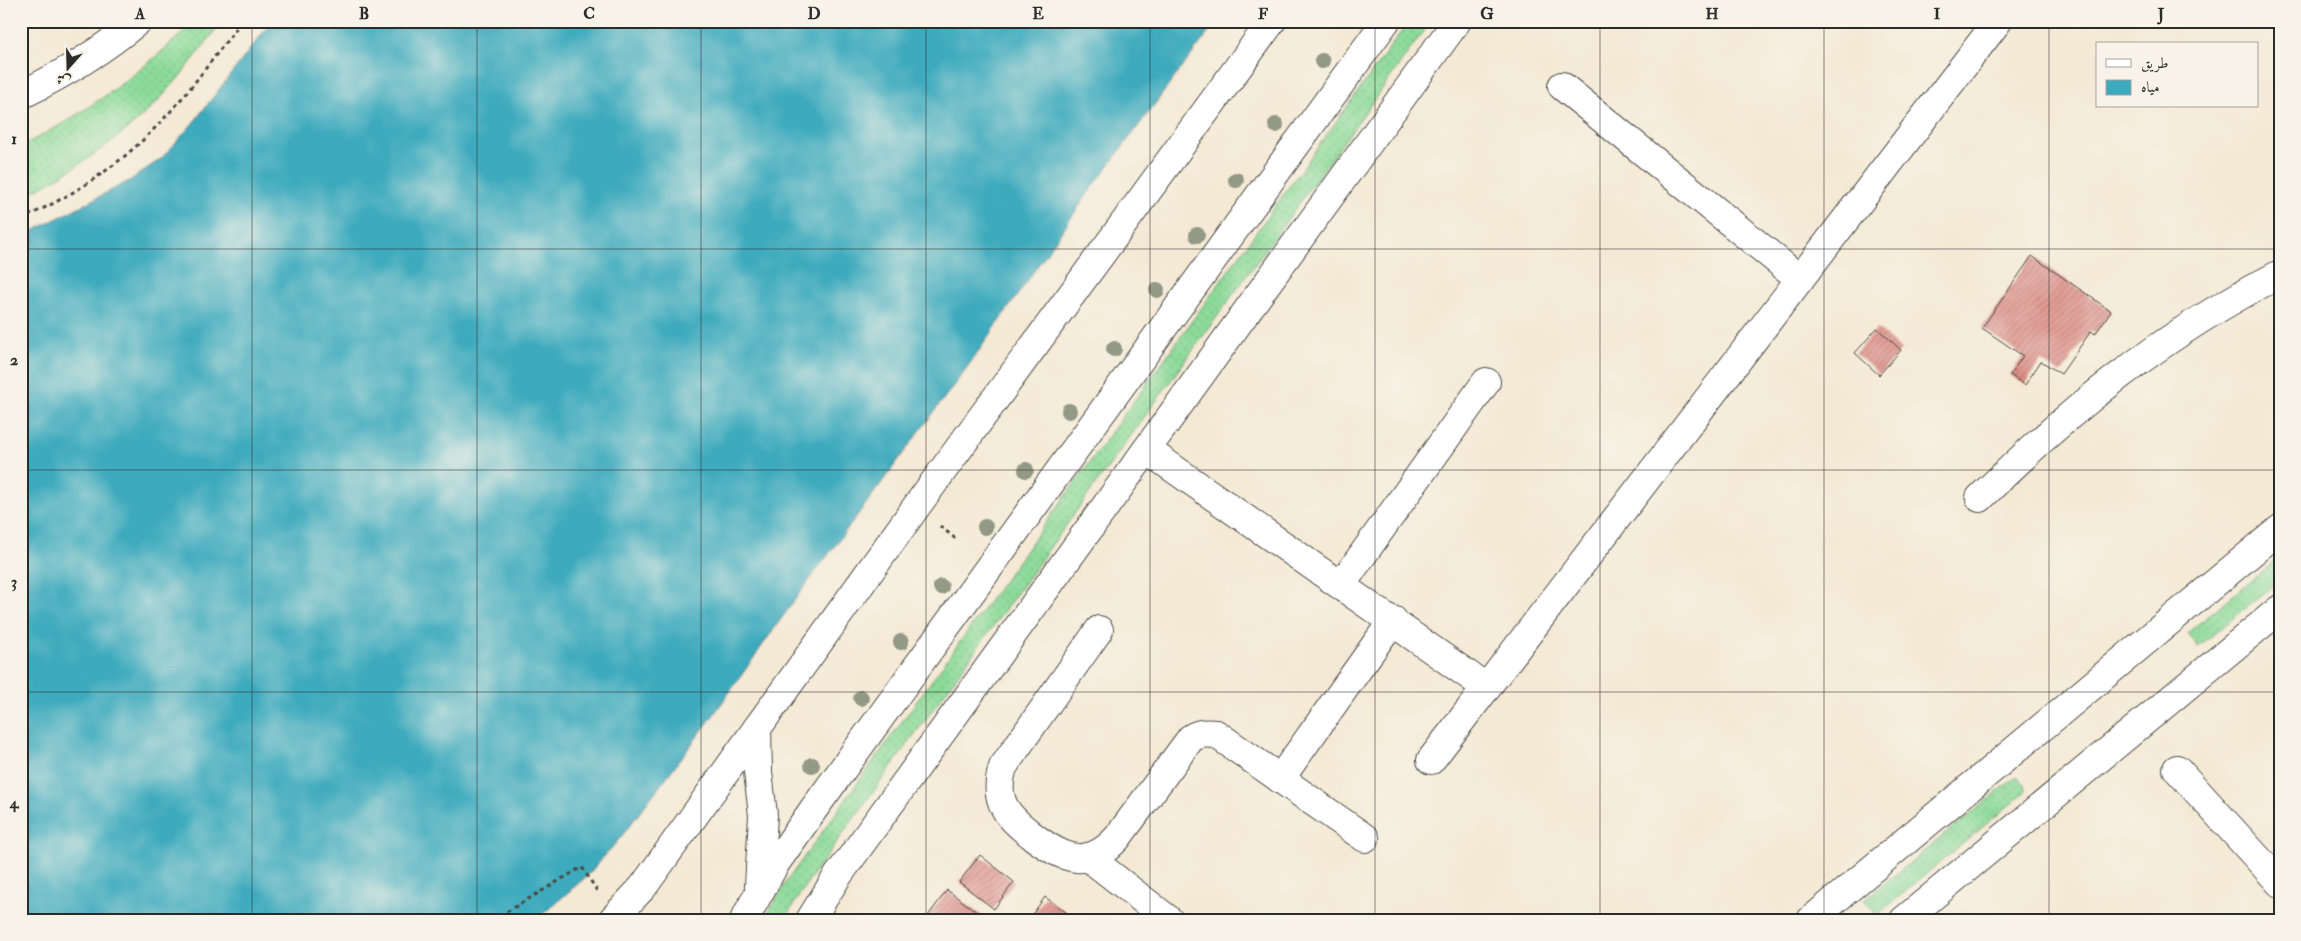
<svg xmlns="http://www.w3.org/2000/svg" width="2301" height="941" font-family="'IM FELL Double Pica',Amiri,serif">
<style>
.grass{fill:url(#grass-dots);stroke:#5b8262}
.water{fill:#3eaabd;stroke:#346a74}
.building{fill:url(#building-hatch)}
.lines{fill:none;stroke-linecap:round;stroke-linejoin:round}
.minor-casing{stroke:#494844;stroke-width:30}
.major-casing{stroke:#494844;stroke-width:30}
.path{stroke:#494844;stroke-width:3;stroke-dasharray:4 4;stroke-linecap:butt}
.minor{stroke:#fff;stroke-width:28}
.major{stroke:#fff;stroke-width:28}
.tree{fill:#939986}
.grid{fill:none;stroke:#2b2b2b;stroke-width:1;stroke-opacity:0.55}
.neatline{fill:none;stroke:#2b2b2b;stroke-width:2}
.grid-label{font-size:16px;text-anchor:middle;font-weight:bold;fill:#2b2b2b}
</style>
<defs>
<pattern id="grass-dots" width="8" height="8" patternUnits="userSpaceOnUse" patternTransform="scale(1.25)"><rect width="8" height="8" fill="#8bda99"/><path d="M2 2h.1M6 6h.1" fill="none" stroke="#78bb84" stroke-width="1.8" stroke-linecap="round"/></pattern>
<pattern id="building-hatch" width="6" height="6" patternUnits="userSpaceOnUse" patternTransform="scale(1.25)"><rect width="6" height="6" fill="#de8f88"/><path d="M-1 1l2-2M0 6l6-6M5 7l2-2" fill="none" stroke="#b4756f"/></pattern>
</defs>
<rect width="100%" height="100%" fill="#f7f3e8"/>
<filter id="ink" filterUnits="userSpaceOnUse"><feTurbulence type="fractalNoise" baseFrequency=".02" numOctaves="2"/><feDisplacementMap in="SourceGraphic" scale="10" xChannelSelector="R" yChannelSelector="G"/><feConvolveMatrix kernelMatrix="1 2 1 2 8 2 1 2 1" color-interpolation-filters="sRGB"/></filter>
<filter id="wash" filterUnits="userSpaceOnUse"><feTurbulence type="fractalNoise" baseFrequency=".0096" numOctaves="4" result="noise"/><feDisplacementMap in="SourceGraphic" scale="20" xChannelSelector="R" yChannelSelector="G"/><feGaussianBlur stdDeviation="1.12" result="paint"/><feColorMatrix in="noise" values="0 0 0 0 0 0 0 0 0 0 0 0 0 0 0 0 0 1.4 0 .05"/><feComposite in="paint" operator="in"/></filter>
<g filter="url(#wash)">
<rect width="100%" height="100%" fill="#f4e9d4"/>
<g class="grass">
<path d="M195,21h28c-24,30 -46,62 -73,88 -39,37 -82,64 -129,89v-52c65,-32 122,-75 174,-125z"/>
<path d="M1409,21h22l-626,865 -21,34h-20l22,-38z"/>
<path d="M2280,557v23l-82,67 -11,-14z"/>
<path d="M2017,776l8,9 1,6 -149,124 -13,-15z"/>
</g>
<path class="water" d="M272,21h945l-128,171 -118,170 -180,243 -84,119 -86,113 -34,39 -51,44h-515v-683l108,-56 33,-23 31,-35z"/>
<g id="blocks">
<g class="building">
<path d="M2032,256l79,55 -16,23 -4,-3 -30,43 -20,-13 -16,24 -15,-10 13,-19 -41,-28z"/>
<path d="M1877,328l24,22 -22,25 -24,-22z"/>
<path d="M980,855l34,27 -20,27 -35,-27z"/>
<path d="M947,890l41,30h-63z"/>
<path d="M1045,897l32,23h-49z"/>
</g>
</g>
</g>
<g filter="url(#ink)">
<use href="#blocks" fill-opacity="0" stroke="#494844" stroke-width="1"/>
<g class="lines">
<defs>
<g id="minor">
<path d="M1562,86l238,193"/>
<path d="M1147,450l340,238"/>
<path d="M1980,498c91,-90 185,-165 300,-224"/>
<path d="M1341,585l145,-203"/>
<path d="M1099,630l-96,137c-11,35 5,50 31,70 31,23 55,33 84,0l73,-99c9,-5 15,-5 25,-4l149,104"/>
<path d="M1431,760l567,-739"/>
<path d="M2177,769l103,114"/>
<path d="M1280,779l113,-159"/>
<path d="M1088,857l81,63"/>
<path d="M612,920l31,-33 273,-380 356,-486"/>
</g>
<g id="major">
<path d="M21,95c43,-21 81,-44 117,-74"/>
<path d="M757,728l1,44 5,43 -4,71"/>
<path d="M744,920l31,-56 38,-54 573,-789"/>
<path d="M810,920l27,-43 620,-856"/>
<path d="M1811,920l469,-391"/>
<path d="M1904,920l376,-311"/>
</g>
</defs>
<use href="#minor" class="minor-casing"/>
<use href="#major" class="major-casing"/>
<g class="path">
<path d="M21,219c49,-22 94,-50 132,-89 33,-33 60,-72 89,-109"/>
<path d="M940,526l17,14"/>
<path d="M493,920l89,-53 15,24"/>
</g>
<use href="#minor" class="minor"/>
<use href="#major" class="major"/>
</g>
<g class="tree">
<circle cx="1322" cy="61" r="8"/>
<circle cx="1276" cy="125" r="8"/>
<circle cx="1236" cy="180" r="8"/>
<circle cx="1197" cy="235" r="8"/>
<circle cx="1157" cy="290" r="8"/>
<circle cx="1114" cy="349" r="8"/>
<circle cx="1069" cy="411" r="8"/>
<circle cx="1026" cy="470" r="8"/>
<circle cx="985" cy="527" r="8"/>
<circle cx="941" cy="587" r="8"/>
<circle cx="901" cy="642" r="8"/>
<circle cx="861" cy="698" r="8"/>
<circle cx="812" cy="765" r="8"/>
</g>
</g>
<path class="grid" d="M252,21v899M477,21v899M701,21v899M926,21v899M1150,21v899M1375,21v899M1600,21v899M1824,21v899M2049,21v899M21,249h2259M21,470h2259M21,692h2259"/>
<rect width="2301" height="941" fill="none" stroke="#f7f3e8" stroke-width="55"/>
<rect x="2096" y="42" width="162" height="65" fill="#f7f3e8" stroke="#a5a39c"/>
<rect x="2106" y="59" width="25" height="8" fill="#ffffff" stroke="#a5a39c"/>
<text x="2141" y="68" font-size="15" fill="#2b2b2b">طريق</text>
<rect x="2106" y="80" width="25" height="15" fill="#3eaabd" stroke="#a5a39c"/>
<text x="2141" y="92" font-size="15" fill="#2b2b2b">مياه</text>
<g transform="translate(68 68) rotate(200)" stroke="#f7f3e8" stroke-width="4" paint-order="stroke">
<path d="M0-4L9 19L0 12L-9 19Z" fill="#2b2b2b"/>
<text y="-8" font-size="14" font-weight="bold" text-anchor="middle" fill="#2b2b2b">ش</text>
</g>
<rect x="28" y="28" width="2246" height="886" class="neatline"/>
<g class="grid-label">
<text x="140" y="19">A</text>
<text x="364" y="19">B</text>
<text x="589" y="19">C</text>
<text x="814" y="19">D</text>
<text x="1038" y="19">E</text>
<text x="1263" y="19">F</text>
<text x="1487" y="19">G</text>
<text x="1712" y="19">H</text>
<text x="1937" y="19">I</text>
<text x="2161" y="19">J</text>
<text x="14" y="144">1</text>
<text x="14" y="365">2</text>
<text x="14" y="587">3</text>
<text x="14" y="808">4</text>
</g>
</svg>
